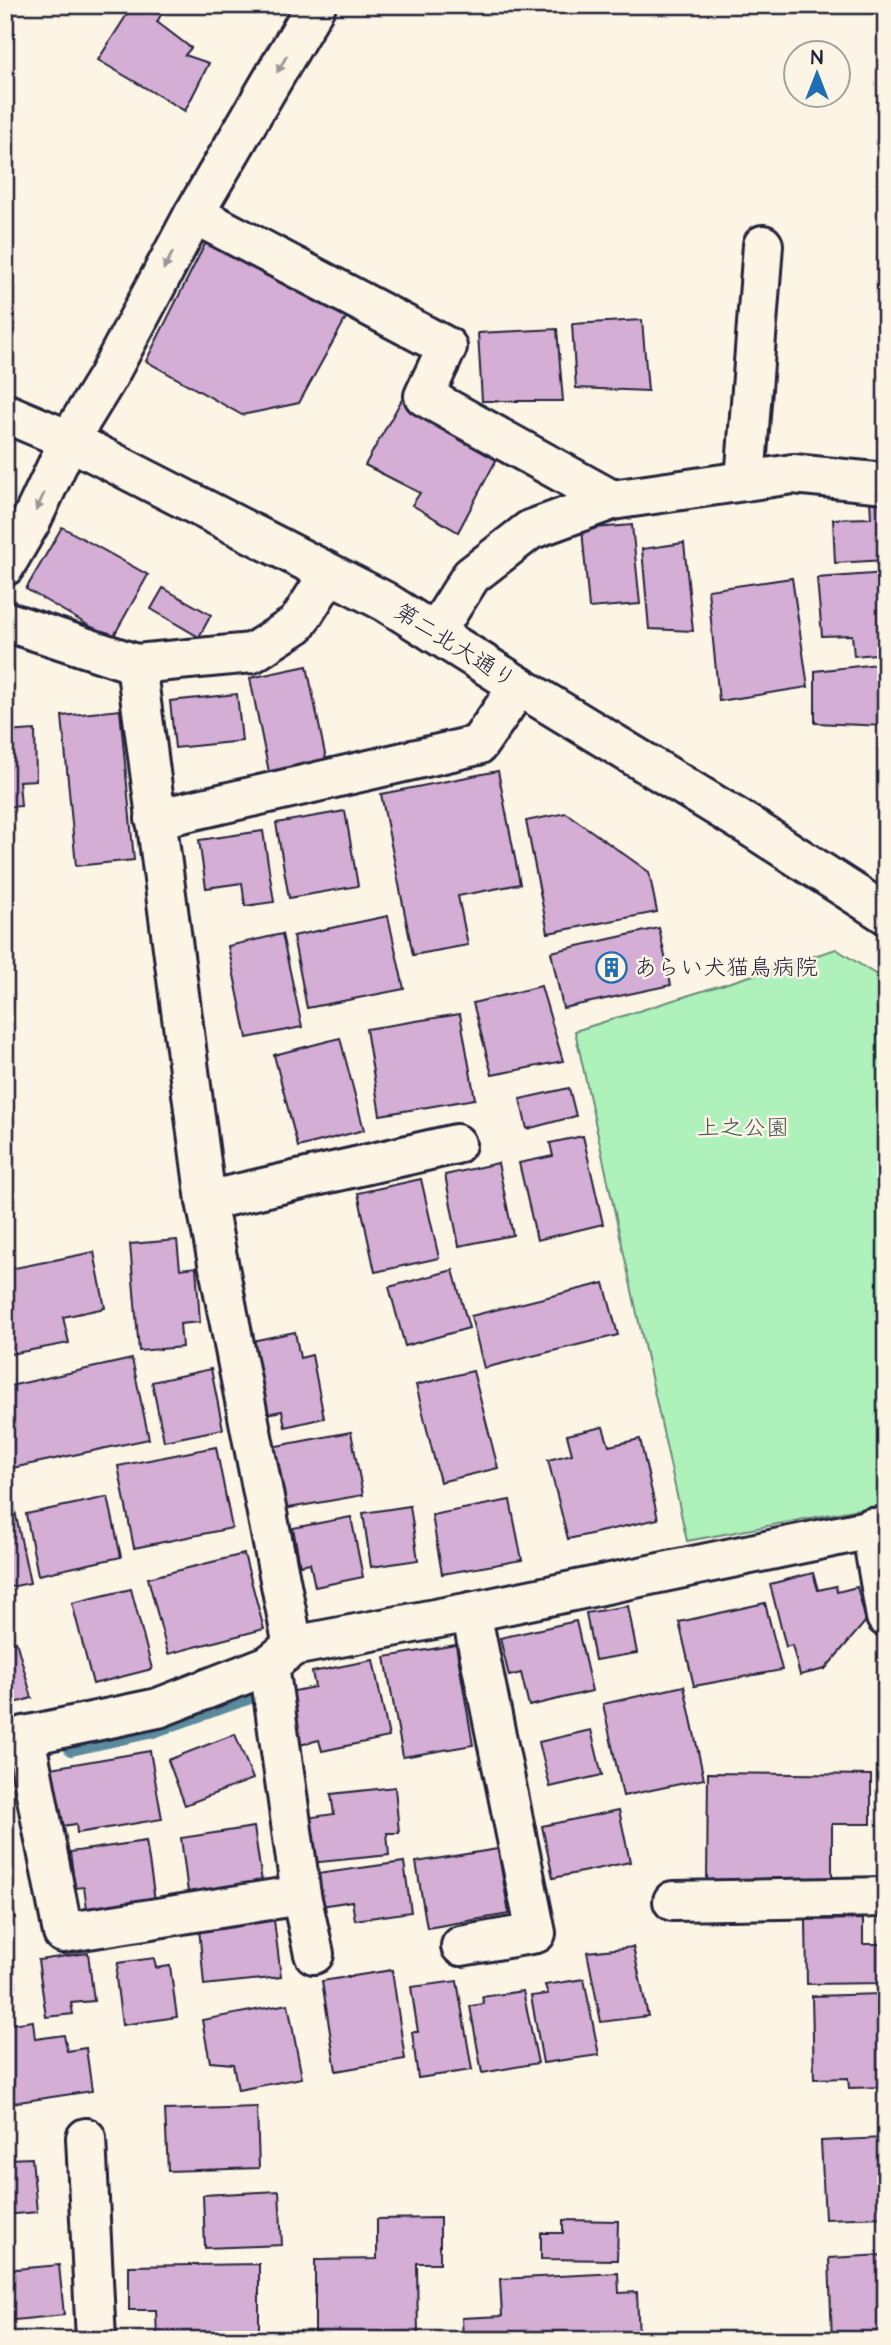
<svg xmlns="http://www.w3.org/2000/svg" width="891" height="2345" font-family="'Architects Daughter','Klee One',sans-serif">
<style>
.green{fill:#aef1ba;stroke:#688a7a;stroke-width:2}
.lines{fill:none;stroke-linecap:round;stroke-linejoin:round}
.stream{stroke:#5a8a9c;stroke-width:16}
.building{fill:#d5aed6;stroke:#22223b;stroke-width:2}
.minor-casing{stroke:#22223b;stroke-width:44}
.minor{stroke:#fcf5e5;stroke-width:38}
.oneway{fill:#9a9698}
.labels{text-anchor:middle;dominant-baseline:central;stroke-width:5;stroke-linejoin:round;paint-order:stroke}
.street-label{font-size:23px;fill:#22223b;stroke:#fcf5e5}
.poi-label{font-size:23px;fill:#22223b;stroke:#fcf5e5;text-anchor:start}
.park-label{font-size:23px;fill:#45565b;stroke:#fcf5e5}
</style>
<rect width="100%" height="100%" fill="#fcf5e5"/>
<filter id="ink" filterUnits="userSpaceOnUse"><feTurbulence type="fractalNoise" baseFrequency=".0143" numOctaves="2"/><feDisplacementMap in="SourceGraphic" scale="14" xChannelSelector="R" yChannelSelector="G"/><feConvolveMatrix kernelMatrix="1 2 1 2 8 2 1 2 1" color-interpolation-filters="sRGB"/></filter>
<g filter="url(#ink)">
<path class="green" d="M836,949l50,32v523l-199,37 -112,-510z"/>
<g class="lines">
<path class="stream" d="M71,1748l82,-18 106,-37"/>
</g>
<g class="building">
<path d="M133,5h13l16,8 -5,9 34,26 -6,7 24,8 -24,48 -87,-51z"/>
<path d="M208,238l142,73 -51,92 -57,12 -96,-54z"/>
<path d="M642,320l6,71 -72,-3 -4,-64z"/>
<path d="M557,329l6,72h-81l-4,-68z"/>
<path d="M405,394l97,55 -44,83 -46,-27 8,-12 -55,-28z"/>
<path d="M870,500h16v60l-51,3 -2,-44 38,-1z"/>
<path d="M632,525l8,79 -51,4 -7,-79z"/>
<path d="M62,527l86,48 -36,64 -86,-50z"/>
<path d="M684,543l9,88 -44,-2 -7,-80z"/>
<path d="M886,573v80l-32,3 -2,-21 -30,1 -5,-58z"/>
<path d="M792,578l16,109 -89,14 -11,-111z"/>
<path d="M163,588l48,27 -12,22 -48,-28z"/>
<path d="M886,663v63l-71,-3v-52z"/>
<path d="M307,666l20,98 -57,13 -20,-99z"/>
<path d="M237,694l5,47 -67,7 -5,-47z"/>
<path d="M120,710l14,150 -58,6 -14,-150z"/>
<path d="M35,730l1,50 -17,1 2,25 -16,1v-75z"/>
<path d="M498,771l22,113 -62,12 10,49 -55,10 -32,-161z"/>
<path d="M345,811l13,75 -69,12 -13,-75z"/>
<path d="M566,813l83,59 8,40 -109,21 -22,-112z"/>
<path d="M263,831l11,71 -29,4 -3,-23 -36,5 -7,-48z"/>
<path d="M388,916l16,73 -97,19 -14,-72z"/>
<path d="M659,928l12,57 -108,23 -12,-56z"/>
<path d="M282,934l20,93 -55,11 -19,-92z"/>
<path d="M541,986l22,75 -71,14 -19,-72z"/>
<path d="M460,1014l15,85 -95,16 -14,-86z"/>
<path d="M340,1038l24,92 -66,17 -24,-92z"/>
<path d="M569,1088l7,28 -49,13 -7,-30z"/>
<path d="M583,1136l20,88 -66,16 -18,-77 34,-7 -3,-13z"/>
<path d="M498,1163l15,72 -54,11 -14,-71z"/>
<path d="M421,1179l18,79 -64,14 -17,-79z"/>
<path d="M177,1240l3,29 16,-2 4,55 -20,2 2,23 -43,4 -9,-107z"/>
<path d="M94,1252l11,56 -42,9 6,26 -64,12v-85z"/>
<path d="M453,1270l16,58 -64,18 -16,-59z"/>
<path d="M604,1283l14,52 -134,33 -13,-52z"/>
<path d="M295,1332l5,26 12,-3 12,63 -39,9 -3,-16 -16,3 -14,-73z"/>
<path d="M132,1359l17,80 -137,29 -7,-32v-49z"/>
<path d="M211,1369l12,60 -59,12 -12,-59z"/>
<path d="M473,1371l25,97 -58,14 -24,-97z"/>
<path d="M603,1427l6,19 31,-7 18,80 -90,20 -20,-79 24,-6 -5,-19z"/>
<path d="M351,1432l12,63 -80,14 -12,-62z"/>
<path d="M216,1447l16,81 -98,20 -16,-82z"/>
<path d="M108,1497l13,60 -83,18 -12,-61z"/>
<path d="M510,1500l12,60 -80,14 -10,-59z"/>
<path d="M14,1506l16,77 -25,5v-80z"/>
<path d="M410,1506l8,54 -47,7 -8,-54z"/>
<path d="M351,1517l12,60 -48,10 -5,-24 -10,2 -7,-37z"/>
<path d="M244,1554l20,75 -96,25 -20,-76z"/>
<path d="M813,1573l5,17 18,-4 1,6 20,-5 9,34 -41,48 -25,6 -8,-30 -6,2 -16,-63z"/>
<path d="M131,1589l21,80 -59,15 -21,-81z"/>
<path d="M765,1603l17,67 -88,16 -15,-64z"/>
<path d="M628,1606l9,47 -42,7 -9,-47z"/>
<path d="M576,1621l16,70 -63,15 -8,-33 -12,3 -9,-38z"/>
<path d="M16,1641l16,57 -27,8v-62z"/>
<path d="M456,1645l17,100 -70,12 -18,-100z"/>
<path d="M373,1660l16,77 -67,14 -3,-11 -19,5 -11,-53 26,-5 -3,-15z"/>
<path d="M684,1686l20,93 -81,17 -20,-92z"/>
<path d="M591,1730l11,45 -52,12 -11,-45z"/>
<path d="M235,1734l18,45 -68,26 -17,-45z"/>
<path d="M150,1751l12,68 -85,14 -1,-9 -14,2 -11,-58z"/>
<path d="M708,1773l163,2v49h-39v59l-125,-1z"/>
<path d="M395,1787l4,46h-12l2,22 -79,8 -4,-45 28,-4 -3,-20z"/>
<path d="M619,1810l11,52 -77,16 -11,-52z"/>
<path d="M254,1827l9,62 -74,11 -8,-62z"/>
<path d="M146,1841l10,66 -68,9 -4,-29 -9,1 -5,-36z"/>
<path d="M498,1849l11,65 -82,14 -11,-66z"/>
<path d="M404,1862l7,50 -56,8 -3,-19 -31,5 -4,-32z"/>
<path d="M5,1873h2l8,45 -10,2z"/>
<path d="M863,1919v25h20v39l-76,1 -1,-64z"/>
<path d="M274,1920l7,57 -77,8 -5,-58z"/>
<path d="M9,1943l7,43 -11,2v-44z"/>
<path d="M633,1947l15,69 -47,6 -14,-70z"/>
<path d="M88,1953l6,48 -23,2 2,11 -27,3 -8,-57z"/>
<path d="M154,1958l2,10 14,-2 7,51 -55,8 -6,-47 2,-15z"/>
<path d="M392,1970l13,89 -69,12 -14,-90z"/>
<path d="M584,1979l15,76 -56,8 -12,-67 17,-2 -3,-9z"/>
<path d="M457,1981l15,89 -54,8 -6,-46h6l-7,-45z"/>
<path d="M523,1991l15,72 -56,10 -12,-67 14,-2 -2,-7z"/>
<path d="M881,1994l3,93 -35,1 -1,-10 -34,1 -2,-83z"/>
<path d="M288,2004l14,74 -64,12 -5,-26 -23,-2 -8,-42z"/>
<path d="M33,2021l2,18 29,-4 3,16 19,-3 6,43 -87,13v-79z"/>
<path d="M257,2107l2,61 -91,3 -3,-61z"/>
<path d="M883,2138l3,79 -61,2 -4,-78z"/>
<path d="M32,2158l5,54 -32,3v-56z"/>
<path d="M279,2191l3,54 -77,3 -2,-53z"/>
<path d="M440,2218v45h-23l1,75 -103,1v-79l62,-1v-40z"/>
<path d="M563,2220l55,1 -1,39 -76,-1v-26h22z"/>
<path d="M885,2255l1,85h-54l-3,-82z"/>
<path d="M259,2264v76h-102l-1,-30h-27v-44z"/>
<path d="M59,2265l5,50 -59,6v-51z"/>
<path d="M618,2273l1,20 18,-1 2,46 -176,2 -1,-22 40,-2 -2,-37z"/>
</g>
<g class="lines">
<defs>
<g id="minor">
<path d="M194,214l253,133 -23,49 188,104"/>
<path d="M5,413l64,27 315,161 135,85 232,141 135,87"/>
<path d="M745,481l18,-236"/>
<path d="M5,566l26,-45 38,-81 38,-62 87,-164 122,-209"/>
<path d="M5,621l131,43 116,-11 45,-29 32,-50"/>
<path d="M435,633l36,-57 59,-46 82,-30 181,-26 93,9"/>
<path d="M136,664l70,537 87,445"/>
<path d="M155,819l323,-74 41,-59"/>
<path d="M206,1201l250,-57"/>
<path d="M871,1528l15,89"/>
<path d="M25,1736l38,197 238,-38 -32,-230"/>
<path d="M5,1740l153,-32 111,-43 24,-19 178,-34 415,-86"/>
<path d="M301,1895l13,59"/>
<path d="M673,1901l213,-4"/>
<path d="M461,1946l75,-13 -65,-321"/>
<path d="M86,2138l10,202"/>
</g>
</defs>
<use href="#minor" class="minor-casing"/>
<use href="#minor" class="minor"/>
</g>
<defs><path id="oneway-solid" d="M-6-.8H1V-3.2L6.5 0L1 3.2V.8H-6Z" transform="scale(1.75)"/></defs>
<g class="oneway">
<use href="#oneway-solid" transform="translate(282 64) rotate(120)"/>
<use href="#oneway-solid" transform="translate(168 261) rotate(118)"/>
<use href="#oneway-solid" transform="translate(40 502) rotate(115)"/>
</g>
</g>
<defs>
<symbol id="building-ring" viewBox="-11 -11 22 22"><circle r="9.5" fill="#fcf5e5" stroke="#1f6fb2" stroke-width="1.5"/><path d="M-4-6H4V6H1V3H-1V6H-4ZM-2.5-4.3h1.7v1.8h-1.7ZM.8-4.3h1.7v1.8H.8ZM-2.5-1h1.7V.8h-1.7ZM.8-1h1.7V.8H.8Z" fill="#1f6fb2"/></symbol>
</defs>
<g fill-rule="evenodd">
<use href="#building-ring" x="594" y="950" width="35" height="35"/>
</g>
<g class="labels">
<g class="street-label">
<text transform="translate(455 646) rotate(32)">第二北大通り</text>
</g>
<g class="poi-label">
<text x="634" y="968">あらい犬猫鳥病院</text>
</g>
<g class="park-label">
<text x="743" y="1128">上之公園</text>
</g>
</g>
<rect width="891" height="2345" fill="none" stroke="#fcf5e5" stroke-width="28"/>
<rect x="14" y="14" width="863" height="2317" fill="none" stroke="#22223b" stroke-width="2.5" filter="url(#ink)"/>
<g transform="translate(817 74)"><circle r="33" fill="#fcf5e5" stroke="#a5a1a1" stroke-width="2"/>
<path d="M0-5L12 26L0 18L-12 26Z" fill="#1f6fb2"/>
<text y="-10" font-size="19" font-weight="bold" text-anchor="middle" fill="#22223b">N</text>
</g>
</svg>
